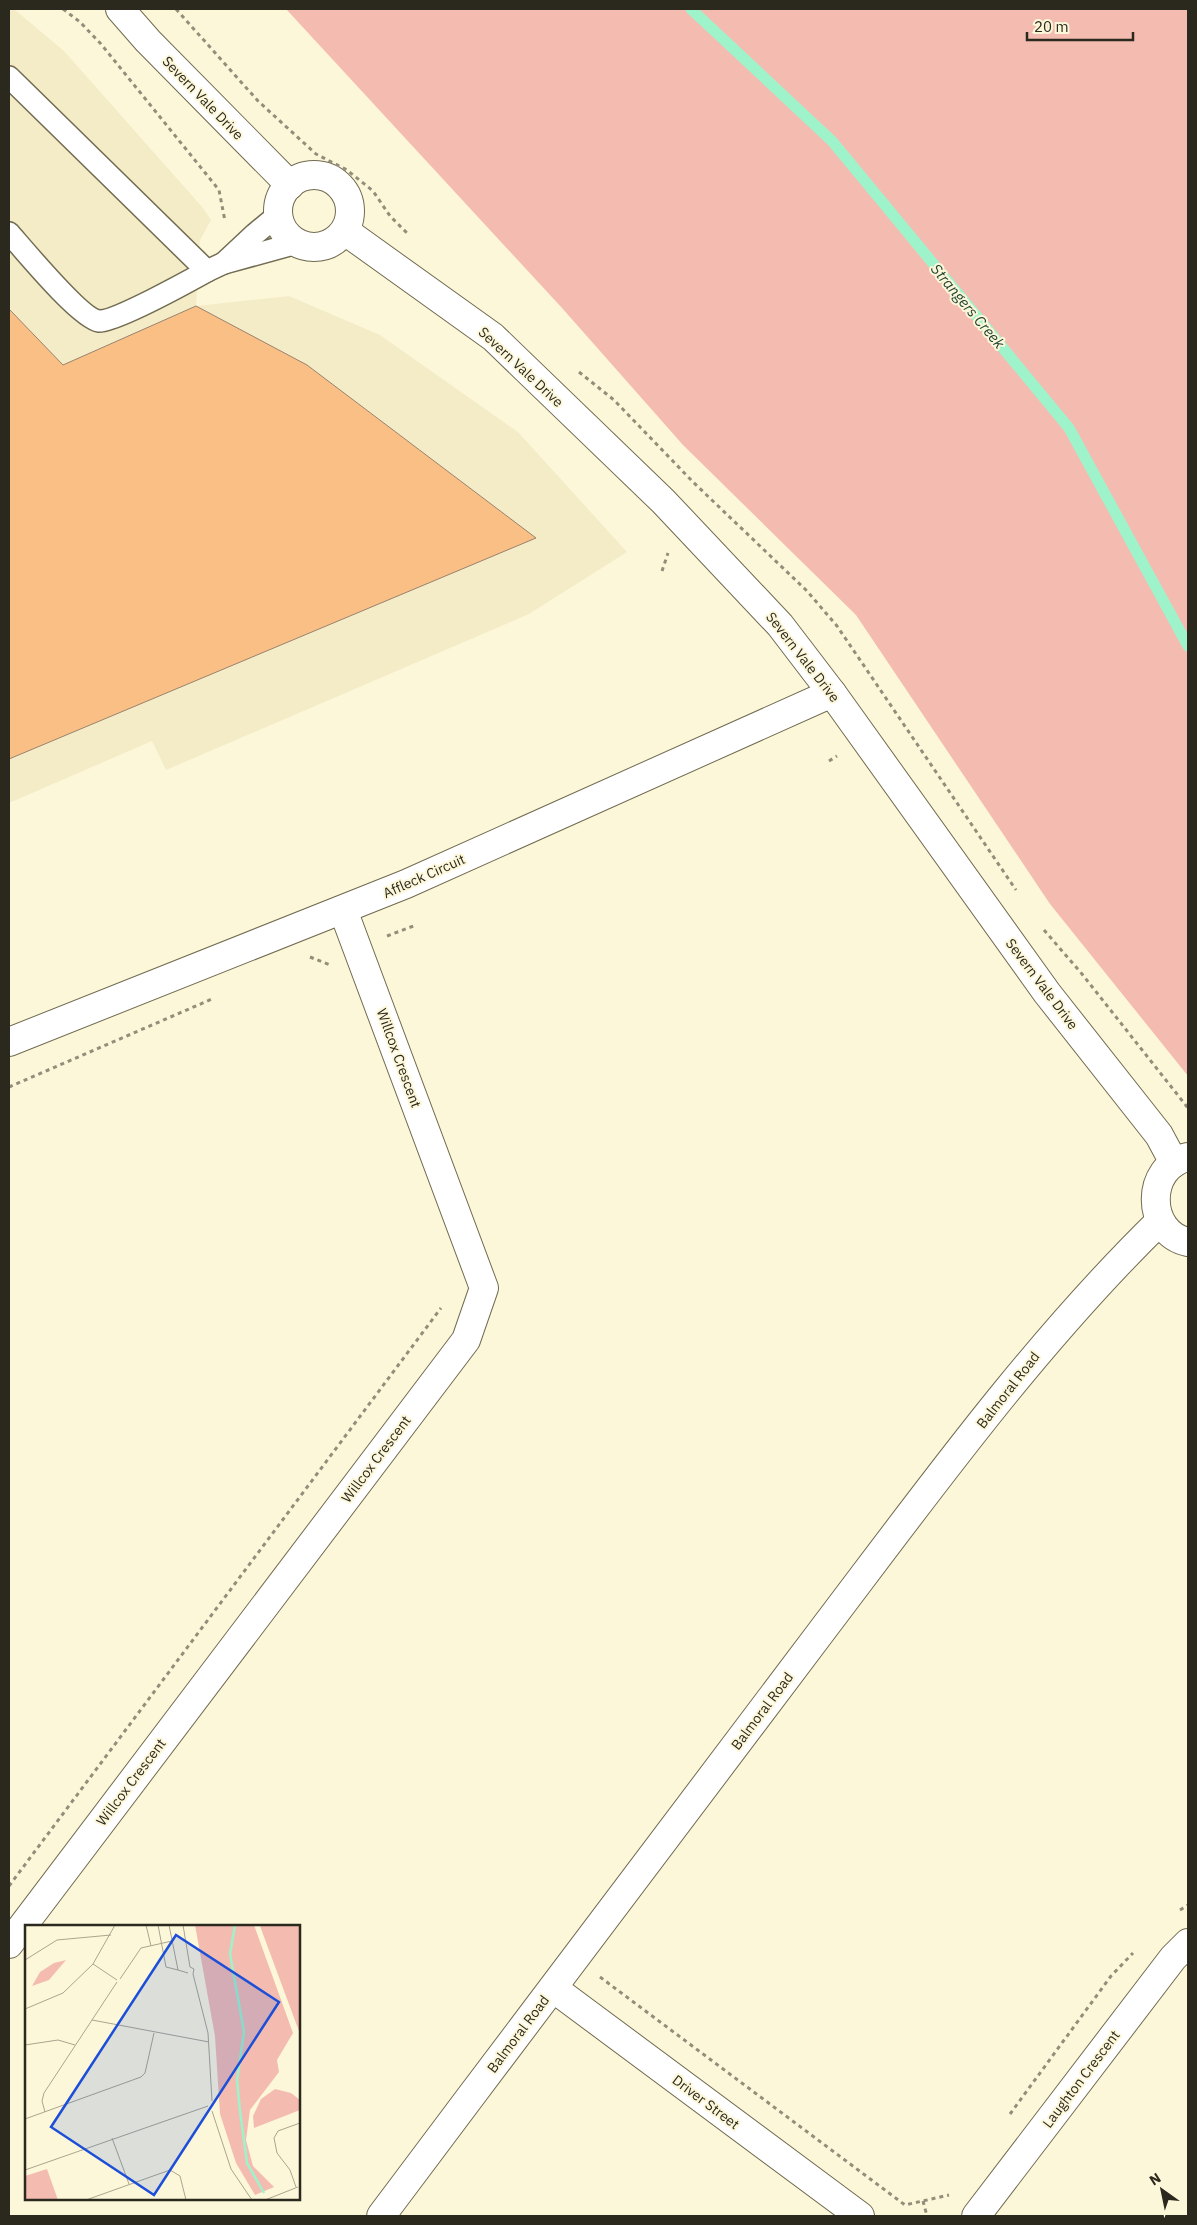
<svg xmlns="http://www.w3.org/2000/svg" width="1197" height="2225" font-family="'IBM Plex Sans',sans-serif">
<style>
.built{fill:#f4ecc7}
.green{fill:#f4bcb0}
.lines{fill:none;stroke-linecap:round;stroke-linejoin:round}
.stream{stroke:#9ef3cb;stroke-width:11}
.building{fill:#f9bf85;stroke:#99836f}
.lane-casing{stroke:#716b51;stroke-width:24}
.street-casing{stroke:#716b51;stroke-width:30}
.secondary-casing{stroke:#716b51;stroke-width:30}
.path{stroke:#928e7a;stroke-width:3;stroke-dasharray:4 4;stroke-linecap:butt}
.lane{stroke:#fff;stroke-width:21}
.street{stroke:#fff;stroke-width:28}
.secondary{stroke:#fff;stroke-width:28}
.labels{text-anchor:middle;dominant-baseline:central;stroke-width:4;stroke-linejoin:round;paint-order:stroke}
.street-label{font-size:14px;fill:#2b291e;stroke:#fdf7da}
.water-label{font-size:15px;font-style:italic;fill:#183e2e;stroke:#fdf7da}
.inset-river{fill:none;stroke:#9ef3cb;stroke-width:2.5}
.inset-road{fill:none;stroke:#a9a58f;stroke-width:1}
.view{fill:#1d4ed8;fill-opacity:0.15;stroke:#1d4ed8;stroke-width:2.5}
.inset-edge{fill:none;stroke:#2b291e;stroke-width:2.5}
</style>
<rect width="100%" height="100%" fill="#fdf7da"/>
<path class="built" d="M9,9h5l50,42 139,157 8,12 -11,20 -4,66 93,-10 91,39 138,97 109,120 -98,62 -363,156 -14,-29 -143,62z"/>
<path class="green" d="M286,9h902v1067l-138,-172 -194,-289 -173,-170 -121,-137z"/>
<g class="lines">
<path class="stream" d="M691,9l141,132 237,287 119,218"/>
</g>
<path class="building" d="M196,306l111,59 229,173 -527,221v-450l54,56z"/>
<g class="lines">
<defs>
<g id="lane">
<path d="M9,77l198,194 17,-8 73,-20"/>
<path d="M9,233c15,17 72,86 90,88 16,1 90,-40 108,-50"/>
<path d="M224,263l31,-29 23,-19"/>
</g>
<g id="street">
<path d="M9,1042l397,-158 426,-191"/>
<path d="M9,1944l457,-604 18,-52 -141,-378"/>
<path d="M553,1988l307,228"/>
<path d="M976,2216l197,-258 15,-15"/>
</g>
<g id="secondary">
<path d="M120,9l28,32 142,144"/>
<circle cx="314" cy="211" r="36"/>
<path d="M345,231l148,106 170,164 117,124 52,68 215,300 112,142 15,28"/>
<path d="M1188,1157c-43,9 -43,76 0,85"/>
<path d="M381,2216c146,-195 293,-389 440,-584 107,-141 212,-287 339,-411"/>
</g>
</defs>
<use href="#lane" class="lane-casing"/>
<use href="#street" class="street-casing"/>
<use href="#secondary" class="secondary-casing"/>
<g class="path">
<path d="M63,9l17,13 21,22 118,146 6,31"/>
<path d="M176,9l82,92 58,53 31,16 26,21 17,25 19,19"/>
<path d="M579,372l35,28 79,82 114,109 30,35 179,264"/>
<path d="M662,571l6,-18"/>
<path d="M829,761l8,-5"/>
<path d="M1044,930l38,44 106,134"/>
<path d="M387,936l29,-11"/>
<path d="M310,957l20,8"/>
<path d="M9,1087l203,-88"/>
<path d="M9,1886l432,-578"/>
<path d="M1180,1910l8,-5"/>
<path d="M600,1977l305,228 44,-10"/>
<path d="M1010,2114l101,-138 22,-23"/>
<path d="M923,2201l4,15"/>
</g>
<use href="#lane" class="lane"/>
<use href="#street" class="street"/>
<use href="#secondary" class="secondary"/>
</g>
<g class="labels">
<g class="street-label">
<text transform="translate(203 98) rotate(46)">Severn Vale Drive</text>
<text transform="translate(521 367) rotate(43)">Severn Vale Drive</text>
<text transform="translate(803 657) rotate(52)">Severn Vale Drive</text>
<text transform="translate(424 876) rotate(-24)">Affleck Circuit</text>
<text transform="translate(1042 984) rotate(53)">Severn Vale Drive</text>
<text transform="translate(399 1058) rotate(70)">Willcox Crescent</text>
<text transform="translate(1008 1390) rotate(-52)">Balmoral Road</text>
<text transform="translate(376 1459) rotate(-53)">Willcox Crescent</text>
<text transform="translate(762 1711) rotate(-53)">Balmoral Road</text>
<text transform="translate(131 1782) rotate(-53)">Willcox Crescent</text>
<text transform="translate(518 2034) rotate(-53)">Balmoral Road</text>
<text transform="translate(1081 2079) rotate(-53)">Laughton Crescent</text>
<text transform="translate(706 2102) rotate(37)">Driver Street</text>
</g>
<g class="water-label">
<text transform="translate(968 306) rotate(50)">Strangers Creek</text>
</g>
</g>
<g transform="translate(25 1925)">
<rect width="275" height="275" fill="#fdf7da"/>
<path d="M229,0l39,108 -16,27 2,12 -29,38 -4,30 7,26 21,21 -19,8 -19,-32 -16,-49 -5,-78 -20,-111zM275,0v109l-40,-108zM41,35l-17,20 -17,6 8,-14 14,-9zM250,164l16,4 9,7v10l-46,18 -1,-12 8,-17zM22,244l11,31h-33v-24z" fill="#f4bcb0"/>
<path class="inset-river" d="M210,0l-5,29 14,78 -7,48 3,31 7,52 17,30"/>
<path class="inset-road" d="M121,0l5,21M133,0l8,42 12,3M144,0l9,45 10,3M158,0l7,42M0,35l32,-20 54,-5M68,39l22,-39M165,42l4,2 -1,5 15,59 4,68M95,54l21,-31 31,-7M0,84l38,-16 30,-29 24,16M67,95l117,22M0,120l33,-5 17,5M187,186l19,58 21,31M20,187l-3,-11 2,-8 73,-111M0,194l116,-42 4,-4 9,-40M87,213l17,46M0,245l183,-64M271,262l-6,-17 -13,-17 -3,-15 4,-7 22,-8M61,275l84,-30 10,6 6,24M240,275l33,-13"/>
<path class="view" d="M151,10l103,67 -125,193 -103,-68z"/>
<rect width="275" height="275" class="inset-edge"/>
</g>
<rect width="1197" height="2225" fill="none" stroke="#2b291e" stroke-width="20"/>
<g transform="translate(1162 2190) rotate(327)" stroke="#fdf7da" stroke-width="4" paint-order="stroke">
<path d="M0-4L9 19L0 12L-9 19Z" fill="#2b291e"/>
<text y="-8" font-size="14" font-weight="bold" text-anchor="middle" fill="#2b291e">N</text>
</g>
<path d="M1027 32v8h106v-8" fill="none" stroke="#2b291e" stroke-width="2.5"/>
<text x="1034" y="32" font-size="15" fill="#2b291e" stroke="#fdf7da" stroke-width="4" paint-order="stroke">20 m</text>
</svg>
